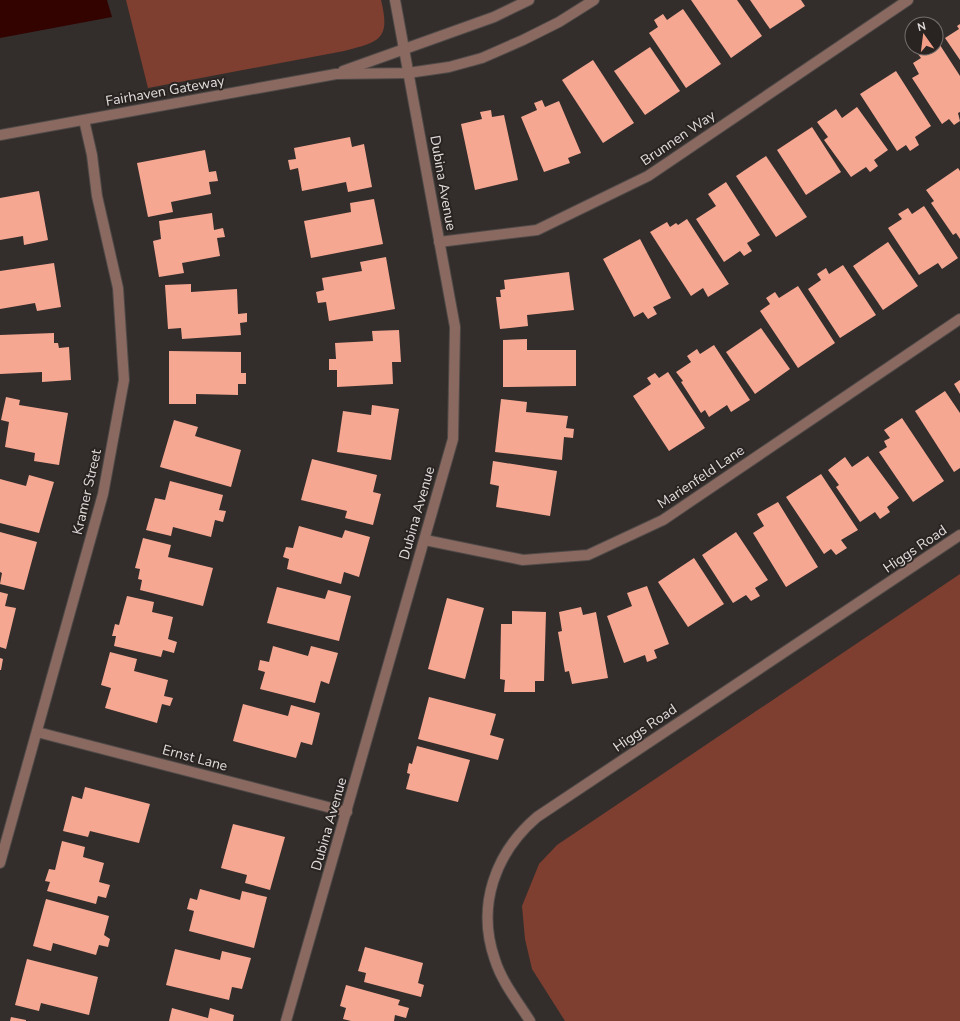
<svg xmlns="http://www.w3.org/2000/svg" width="960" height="1021" font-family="'Nunito Sans',sans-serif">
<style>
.green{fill:#7e3f30}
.water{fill:#330300}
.building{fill:#f6a792}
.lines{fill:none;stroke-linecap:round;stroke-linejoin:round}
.minor-casing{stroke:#4f4a48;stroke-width:12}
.minor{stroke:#8a6960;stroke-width:10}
.labels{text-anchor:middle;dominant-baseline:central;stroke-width:4;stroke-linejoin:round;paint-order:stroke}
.street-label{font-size:14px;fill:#e1dddc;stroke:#292422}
</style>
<rect width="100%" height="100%" fill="#332e2c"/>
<g class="green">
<path d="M126,0h255c10,40 -2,42 -37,51l-196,37z"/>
<path d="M960,574v447h-395l-33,-52 -7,-30 -3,-33 17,-42 18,-19z"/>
</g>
<path class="water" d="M0,0h107l5,17 -112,21z"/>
<g class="building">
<path d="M691,0h46l25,36 -31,22z"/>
<path d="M750,0h51l4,6 -35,23z"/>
<path d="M683,9l38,55 -35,24 -37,-55 9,-6 -4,-7 9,-6 4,6z"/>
<path d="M960,24v36l-15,-22 14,-9 -2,-3z"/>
<path d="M938,42l22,34v36l-2,1 2,8 -6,4 -5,-6 -7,5 -30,-46 7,-4 -6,-11 8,-5 -3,-4 10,-6h8v-5z"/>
<path d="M650,47l30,44 -35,24 -31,-44z"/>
<path d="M593,60l41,63 -31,20 -41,-63z"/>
<path d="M896,71l35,55 -16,11 4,8 -9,6 -4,-6 -9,6 -37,-57z"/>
<path d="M542,100l3,7 14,-6 22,52 -13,5 2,5 -26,9 -23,-55 16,-7 -3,-7z"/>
<path d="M857,107l31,43 -14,10 4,6 -8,6 -4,-5 -15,10 -27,-37 4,-3 -11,-15 19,-13 6,9z"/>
<path d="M491,110l1,7 12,-2 14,65 -43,10 -14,-66 21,-5 -2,-7z"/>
<path d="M812,127l29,45 -35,23 -29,-45z"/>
<path d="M350,137l2,10 12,-3 8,43 -24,5 -2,-10 -44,9 -4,-23 -8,2 -2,-10 8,-1 -2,-11z"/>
<path d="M205,150l4,22 7,-1 2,10 -9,1 2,12 -40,8 2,10 -25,5 -11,-54z"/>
<path d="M766,156l41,61 -31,20 -40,-61z"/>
<path d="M958,168l2,3v68l-4,-6 -3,2 -22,-32 3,-2 -8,-11z"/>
<path d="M726,182l34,53 -13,8 5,8 -8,5 -4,-5 -16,11 -28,-43 20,-13 -8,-12z"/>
<path d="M39,191l9,49 -24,5 -1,-9 -23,4v-42z"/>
<path d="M374,199l9,45 -72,14 -7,-37 47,-9 -1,-9z"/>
<path d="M924,206l34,52 -16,11 -4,-6 -19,12 -31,-47 14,-9 -4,-5 10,-6 4,6z"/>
<path d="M212,213l2,17 9,-2 2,9 -8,1 3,18 -38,7 2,10 -25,4 -6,-36 8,-2 -2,-18z"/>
<path d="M687,219l42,65 -21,13 -5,-9 -12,8 -41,-64 17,-10 3,5 6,-4 2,2z"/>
<path d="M640,239l31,59 -18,9 4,7 -9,5 -5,-7 -9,5 -31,-58z"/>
<path d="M888,242l30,44 -35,24 -30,-44z"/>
<path d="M386,257l9,52 -66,12 -3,-19 -8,1 -2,-11 8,-2 -2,-12 40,-7 -2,-9z"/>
<path d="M54,263l7,44 -24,4 -2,-8 -35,6v-38z"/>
<path d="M843,265l33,50 -36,23 -32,-49 13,-9 -4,-6 9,-6 3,6z"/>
<path d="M569,272l5,38 -47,5 1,11 -28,3 -4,-32h5l-1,-7 5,-1 -1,-9z"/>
<path d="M191,284v8l46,-3 1,25 9,-1v9l-7,1 1,12 -59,4 -1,-11 -13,1 -3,-44z"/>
<path d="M798,286l37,57 -37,25 -38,-57 10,-7 -4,-6 9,-6 4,6z"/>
<path d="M761,328l29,41 -35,25 -29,-42z"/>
<path d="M399,330l2,32h-9l1,22 -56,3v-17h-8v-11h7l-1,-16 38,-2 -1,-10z"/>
<path d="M54,333v10h4l1,5 10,-1 2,33 -29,2v-10l-42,2v-39z"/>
<path d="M527,339v11h49v36l-73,1v-47z"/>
<path d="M714,345l36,55 -19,12 -4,-7 -18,12 -4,-7 -4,3 -20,-31 2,-1 -7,-9 15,-10 -4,-6 10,-7 3,5z"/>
<path d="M169,351l72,1v21h5v11h-8v11l-42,-1v10h-27z"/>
<path d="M668,372l37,56 -36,23 -36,-55 18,-12 -4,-6 8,-5 4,5z"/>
<path d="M960,380v14l-6,-10z"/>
<path d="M945,391l15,22v55l-6,4 -39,-61z"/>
<path d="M6,397l14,3 -1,5 49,8 -9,52 -25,-4 1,-8 -30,-6 4,-25 -8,-2z"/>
<path d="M501,399l26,3 -1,10 42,4 -2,12 8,1 -1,9 -9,-1 -2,23 -67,-8z"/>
<path d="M372,405l27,4 -8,51 -54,-8 6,-41 28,4z"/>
<path d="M902,418l42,63 -31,21 -34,-50 8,-5 -3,-6 6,-3 -6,-8z"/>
<path d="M174,420l24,7 -3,9 46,14 -10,37 -71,-20z"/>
<path d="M868,456l31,42 -12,9 3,5 -10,7 -5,-7 -15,10 -24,-35 3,-2 -11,-15 17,-13 7,10z"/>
<path d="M312,459l65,16 -4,17 8,2 -8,31 -28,-7 2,-7 -46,-11z"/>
<path d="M493,461l64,10 -7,45 -54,-9 3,-21 -9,-2z"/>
<path d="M821,474l37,56 -17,10 6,8 -11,7 -5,-6 -7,5 -38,-57z"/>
<path d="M29,475l25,7 -15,51 -39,-10v-44l26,7z"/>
<path d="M170,481l53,14 -4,15 7,1 -3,11 -8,-2 -4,17 -38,-10 -2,9 -25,-6 9,-32 10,2z"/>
<path d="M778,502l40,65 -32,20 -33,-54 11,-7 -7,-12z"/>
<path d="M299,526l43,12 3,-8 25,7 -11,40 -15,-5 -3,12 -54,-15 2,-10 -6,-2 3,-10 7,1z"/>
<path d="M0,532l37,10 -13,48 -24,-6 2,-11 -2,-1z"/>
<path d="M736,532l32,48 -13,8 5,8 -9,5 -5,-6 -13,8 -31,-48z"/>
<path d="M143,538l28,7 -3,12 45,11 -10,38 -63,-16 2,-10 -4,-1 2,-10 -5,-1z"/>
<path d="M694,558l30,46 -36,23 -30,-45z"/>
<path d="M647,586l22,58 -15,6 3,8 -10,4 -2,-7 -21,8 -17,-47 25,-10 -5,-13z"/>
<path d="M277,587l48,12 3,-9 23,6 -12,45 -72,-18z"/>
<path d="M0,592l8,2 -3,12 11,2 -10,41 -6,-2z"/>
<path d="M127,596l27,6 -2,10 21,5 -5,22 9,3 -3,11 -11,-3 -2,7 -47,-11 2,-10h-4l3,-12 4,1z"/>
<path d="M447,598l37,10 -19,71 -37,-10z"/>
<path d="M581,607l2,8 13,-3 12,66 -36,6 -3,-13 -4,1 -7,-40 4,-1 -3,-19z"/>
<path d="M512,611l34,1 -2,69h-9v11h-31l1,-12 -5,-1 1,-55h11z"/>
<path d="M273,646l35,10 3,-10 27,7 -9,31 -8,-3 -6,22 -55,-14 5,-17 -7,-2 2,-10 9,2z"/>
<path d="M110,652l27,7 -3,12 34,9 -4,16 9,2 -3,8 -8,-2 -5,19 -52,-15 6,-20 -10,-3z"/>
<path d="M0,658l3,1 -2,11h-1z"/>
<path d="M429,697l67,17 -6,21 14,4 -6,21 -80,-21z"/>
<path d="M243,704l45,12 3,-11 29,8 -8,32 -11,-3 -5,16 -63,-17z"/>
<path d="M417,746l53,14 -12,42 -52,-13 4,-15 -3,-1 2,-10 3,1z"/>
<path d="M85,787l65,17 -11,39 -49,-12 -2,6 -25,-6 9,-35 10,3z"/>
<path d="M233,824l52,13 -15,53 -25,-7 2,-8 -26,-7z"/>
<path d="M62,841l23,6 -2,10 21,6 -5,19 11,3 -4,13 -8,-2 -2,8 -49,-13 3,-9 -5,-1 4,-12 6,1z"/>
<path d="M200,889l40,11 2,-9 25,6 -13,51 -65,-17 5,-20 -7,-2 3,-11 7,2z"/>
<path d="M46,899l63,17 -5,19 6,4 -2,8 -9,-2 -3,10 -43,-12 -2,8 -18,-5z"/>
<path d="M365,947l58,16 -5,20 6,2 -3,12 -57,-15 2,-9 -8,-2z"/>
<path d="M175,949l45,11 2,-9 29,7 -9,31 -10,-2 -3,13 -63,-15z"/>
<path d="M27,959l71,18 -9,38 -48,-12 -2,8 -24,-6z"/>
<path d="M346,985l54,15 -2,5 11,3 -3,10 -11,-3 -1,6h-43l-8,-2 3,-11 -6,-2z"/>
<path d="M172,1008l36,10 2,-10 24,7 -1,6h-64z"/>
<path d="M11,1017l15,3v1h-16z"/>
</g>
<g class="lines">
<defs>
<g id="minor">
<path d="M343,71l151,-54 35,-17"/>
<path d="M0,135l336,-61 72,-1 41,-6 33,-9 41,-18 36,-18 35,-22"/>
<path d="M439,242l98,-12 111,-54 260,-176"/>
<path d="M425,540l98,20 65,-5 75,-35 297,-201"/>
<path d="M37,732l310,80"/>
<path d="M0,863l103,-369 21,-114 -6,-92 -21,-92 -5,-41 -8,-35"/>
<path d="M286,1021l167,-582 2,-112 -60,-327"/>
<path d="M530,1021c-12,-19 -28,-39 -35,-61 -19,-54 0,-107 42,-143l423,-282"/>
</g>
</defs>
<use href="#minor" class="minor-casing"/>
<use href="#minor" class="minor"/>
</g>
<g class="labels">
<g class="street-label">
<text transform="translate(165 91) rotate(-10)">Fairhaven Gateway</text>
<text transform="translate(678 138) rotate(-34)">Brunnen Way</text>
<text transform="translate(443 183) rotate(80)">Dubina Avenue</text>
<text transform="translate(701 477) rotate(-34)">Marienfeld Lane</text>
<text transform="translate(87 492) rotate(-77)">Kramer Street</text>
<text transform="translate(417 513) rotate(-74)">Dubina Avenue</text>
<text transform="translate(915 549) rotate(-34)">Higgs Road</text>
<text transform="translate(645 728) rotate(-34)">Higgs Road</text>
<text transform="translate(195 758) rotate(15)">Ernst Lane</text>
<text transform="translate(329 824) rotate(-74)">Dubina Avenue</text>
</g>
</g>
<g transform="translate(924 36) rotate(346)"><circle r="19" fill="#292422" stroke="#736e6c"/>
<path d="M0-3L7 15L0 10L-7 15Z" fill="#f49e88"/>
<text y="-6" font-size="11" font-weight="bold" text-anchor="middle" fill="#e1dddc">N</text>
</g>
</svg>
